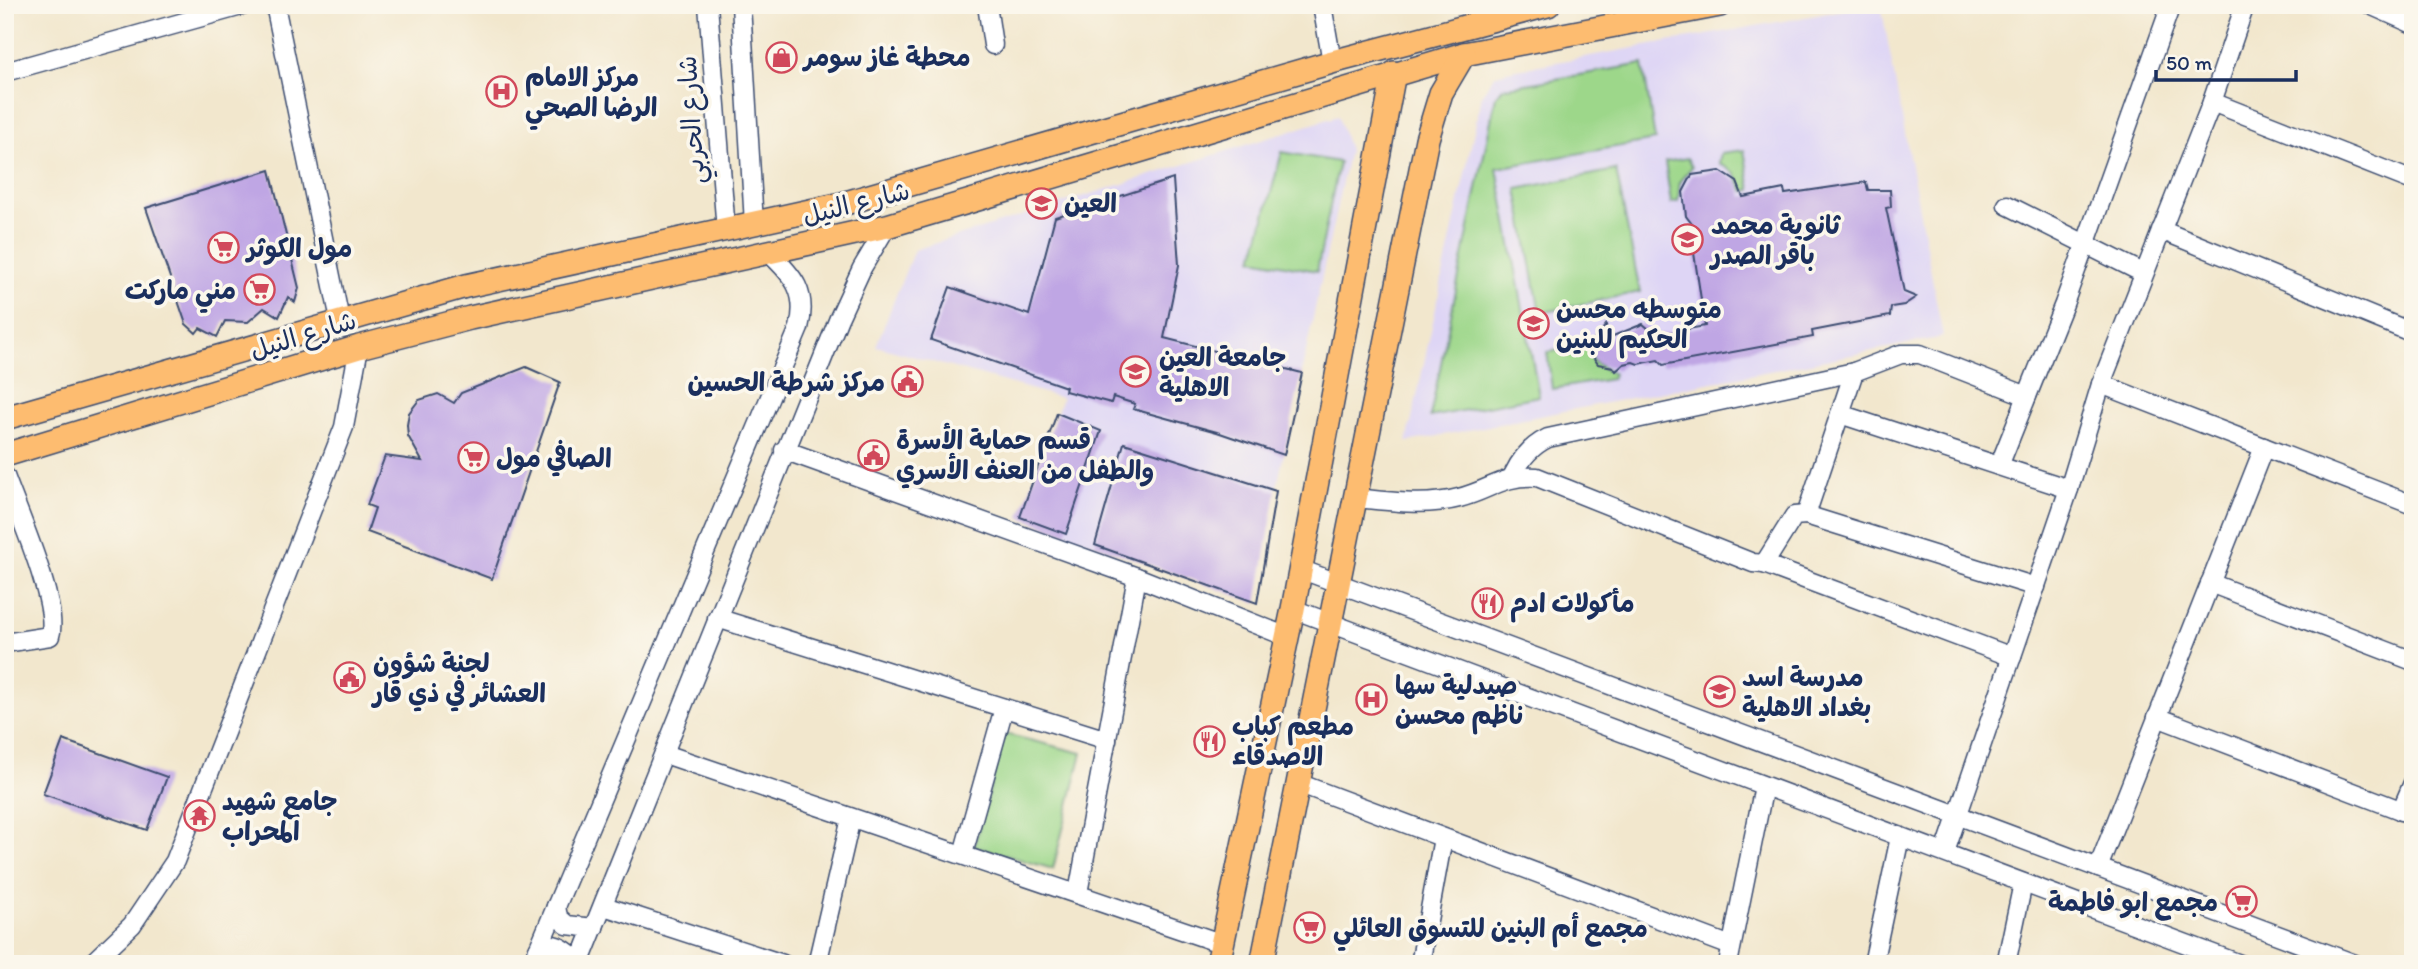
<svg xmlns="http://www.w3.org/2000/svg" width="2418" height="969" font-family="Itim,'Playpen Sans Arabic',sans-serif">
<style>
.built{fill:#ded5f5}
.green{fill:#9dd78a;stroke:#5c8374;stroke-width:2}
.building{fill:#bfa6e4}
.lines{fill:none;stroke-linecap:round;stroke-linejoin:round}
.minor-casing{stroke:#3b4b6f;stroke-width:21}
.major-casing{stroke:#3b4b6f;stroke-width:26}
.minor{stroke:#fff;stroke-width:18}
.major{stroke:#fdbc6f;stroke-width:23}
.labels{text-anchor:middle;dominant-baseline:central;stroke-width:7;stroke-linejoin:round;paint-order:stroke}
.poi-label{font-size:26px;font-weight:bold;fill:#1b2f5e;stroke:#fbf7ec;text-anchor:start}
.street-label{font-size:26px;fill:#1b2f5e;stroke:#fbf7ec}
</style>
<rect width="100%" height="100%" fill="#fbf7ec"/>
<filter id="ink" filterUnits="userSpaceOnUse"><feTurbulence type="fractalNoise" baseFrequency=".0143" numOctaves="2"/><feDisplacementMap in="SourceGraphic" scale="14" xChannelSelector="R" yChannelSelector="G"/><feConvolveMatrix kernelMatrix="1 2 1 2 8 2 1 2 1" color-interpolation-filters="sRGB"/></filter>
<filter id="wash" filterUnits="userSpaceOnUse"><feTurbulence type="fractalNoise" baseFrequency=".00686" numOctaves="4" result="noise"/><feDisplacementMap in="SourceGraphic" scale="28" xChannelSelector="R" yChannelSelector="G"/><feGaussianBlur stdDeviation="1.57" result="paint"/><feColorMatrix in="noise" values="0 0 0 0 0 0 0 0 0 0 0 0 0 0 0 0 0 1.4 0 .05"/><feComposite in="paint" operator="in"/></filter>
<g filter="url(#wash)">
<rect width="100%" height="100%" fill="#f2e7cd"/>
<g class="built">
<path d="M1872,5h9l62,332 -536,105 75,-348 12,-18 13,-5z"/>
<path d="M1338,116l11,34 -73,341 -19,112 -237,-86 42,-119 -186,-52 38,-96z"/>
</g>
<g class="green">
<path d="M1643,64l12,76 -158,28 42,228 -109,21 66,-321 7,-8z"/>
<path d="M1744,150l7,40 -7,1 -9,-18 -16,-10 2,-10z"/>
<path d="M1282,152l57,10 -22,109 -64,-12z"/>
<path d="M1687,158l5,9 -12,14 -2,20 -7,2 -6,-41z"/>
<path d="M1616,170l24,122 -100,21 -23,-124z"/>
<path d="M1586,346l8,16 19,12 -1,5 -60,10 -5,-37z"/>
<path d="M1005,734l77,19 -29,116 -79,-23z"/>
</g>
<g id="blocks">
<g class="building">
<path d="M270,170l29,118 -4,14 -7,-5 -9,20 -15,-9 -16,14 -23,-1 -8,16 -17,-9 -4,5 -10,-9 -40,-116z"/>
<path d="M1720,171l17,11 6,15 41,-8 1,5 81,-12 2,8h22l1,17 -5,1 18,84 12,5 -12,8 -13,2 -1,9 -78,15 1,6 -150,28 -5,-5 -20,4 -5,-2 -9,2 -8,7 -3,-4 -15,-3 -5,-7v-16l13,-16 2,13 35,-14 13,11 49,-9 -12,-80 -8,-11 10,-7 -9,-12 -3,-24 9,-17z"/>
<path d="M1173,179l6,86 -15,73 138,35 -18,82 -67,-23 -84,-23 2,-5 -22,-7 -2,6 -46,-12 1,-4 -135,-47 19,-53 79,28 26,-98z"/>
<path d="M526,367l34,15 -68,197 -125,-47 8,-24 -8,-3 18,-49 37,5 -14,-25 -1,-11 2,-12 10,-13 19,-6 16,9 7,-10z"/>
<path d="M1057,413l44,18 -35,103 -46,-17z"/>
<path d="M1124,443l152,48 -19,112 -162,-58z"/>
<path d="M63,740l104,37 -20,53 -104,-36z"/>
</g>
</g>
</g>
<g filter="url(#ink)">
<use href="#blocks" fill-opacity="0" stroke="#3b4b6f" stroke-width="2"/>
<g class="lines">
<defs>
<g id="minor">
<path d="M275,5l65,315"/>
<path d="M708,5l18,226"/>
<path d="M741,5l13,219"/>
<path d="M987,5l6,40"/>
<path d="M1322,5l10,57"/>
<path d="M2370,5l43,19"/>
<path d="M5,72l240,-67"/>
<path d="M2212,102l201,79"/>
<path d="M2007,205l136,68"/>
<path d="M2161,230l252,103"/>
<path d="M2101,384l312,121"/>
<path d="M1840,414l229,75"/>
<path d="M784,450l353,127 148,59"/>
<path d="M1999,466l65,-162 107,-299"/>
<path d="M1513,475c8,-17 18,-29 35,-37l306,-66 47,-18h19l107,42"/>
<path d="M5,476c12,34 55,130 45,160l-45,7"/>
<path d="M1355,498c34,3 70,9 104,0 32,-8 42,-23 78,-21l216,86 11,1 30,-48 12,-1 230,72"/>
<path d="M1806,515l48,-143"/>
<path d="M1764,564l248,93"/>
<path d="M1300,569l1055,395"/>
<path d="M2210,583l203,78"/>
<path d="M1293,609l947,355"/>
<path d="M717,618l390,122"/>
<path d="M2157,717l256,98"/>
<path d="M665,754l558,190"/>
<path d="M1298,783l433,163"/>
<path d="M2401,811l12,-28"/>
<path d="M1945,852l124,-363 32,-105 111,-282 33,-97"/>
<path d="M963,854l41,-146"/>
<path d="M2098,868l166,-421"/>
<path d="M1078,893l59,-316"/>
<path d="M556,906l2,11 9,8 27,3"/>
<path d="M604,906l179,58"/>
<path d="M538,949c17,-11 28,2 42,13"/>
<path d="M91,964l41,-39 43,-64 169,-434 15,-80"/>
<path d="M532,964l267,-636c9,-35 -5,-52 -30,-75"/>
<path d="M579,964l260,-646 23,-50 25,-42"/>
<path d="M817,964l34,-146"/>
<path d="M1420,964l23,-126"/>
<path d="M1728,964l36,-178"/>
<path d="M1873,964l27,-127"/>
<path d="M2006,964l17,-81"/>
</g>
<g id="major">
<path d="M5,418l461,-132 376,-82 490,-142 216,-57"/>
<path d="M5,455l354,-108 111,-29 417,-92 577,-172 256,-49"/>
<path d="M1218,964l75,-355 101,-536"/>
<path d="M1262,964l165,-825 14,-46 23,-39"/>
</g>
</defs>
<use href="#minor" class="minor-casing"/>
<use href="#major" class="major-casing"/>
<use href="#minor" class="minor"/>
<use href="#major" class="major"/>
</g>
</g>
<defs>
<symbol id="shop-ring" viewBox="-11 -11 22 22"><circle r="9.5" fill="#fbf7ec" stroke="#d1495b" stroke-width="1.5"/><path d="M-5-2.5h2.3a2.7 3.5 0 0 1 5.4 0H5L5.5 6h-11ZM-1.5-2.5h3a1.5 2.3 0 0 0-3 0Z" fill="#d1495b"/></symbol>
<symbol id="hospital-ring" viewBox="-11 -11 22 22"><circle r="9.5" fill="#fbf7ec" stroke="#d1495b" stroke-width="1.5"/><path d="M-5-5h3v3.5h4V-5h3V5h-3V1.5h-4V5h-3Z" fill="#d1495b"/></symbol>
<symbol id="university-ring" viewBox="-11 -11 22 22"><circle r="9.5" fill="#fbf7ec" stroke="#d1495b" stroke-width="1.5"/><path d="M0-5L7-2L0 1L-7-2ZM-4 1L0 2.5L4 1V4Q0 6-4 4Z" fill="#d1495b"/></symbol>
<symbol id="school-ring" viewBox="-11 -11 22 22"><circle r="9.5" fill="#fbf7ec" stroke="#d1495b" stroke-width="1.5"/><path d="M0-5L7-2L0 1L-7-2ZM-4 1L0 2.5L4 1V4Q0 6-4 4Z" fill="#d1495b"/></symbol>
<symbol id="supermarket-ring" viewBox="-11 -11 22 22"><circle r="9.5" fill="#fbf7ec" stroke="#d1495b" stroke-width="1.5"/><path d="M-6-5.5h2.5l.6 2H6L4.5 2H-2.5L-4.4-4H-6ZM-1.5 3.2a1.3 1.3 0 1 0 .1 0ZM3 3.2a1.3 1.3 0 1 0 .1 0Z" fill="#d1495b"/></symbol>
<symbol id="civic-ring" viewBox="-11 -11 22 22"><circle r="9.5" fill="#fbf7ec" stroke="#d1495b" stroke-width="1.5"/><path d="M-.6-6.5H3V-4.5H.6V-3L4-1V1h2V6H-6V1h2V-1L-.6-3ZM-1.2 2.5V6h2.4V2.5Z" fill="#d1495b"/></symbol>
<symbol id="restaurant-ring" viewBox="-11 -11 22 22"><circle r="9.5" fill="#fbf7ec" stroke="#d1495b" stroke-width="1.5"/><path d="M-5-6h1v4h1v-4h1v4h1v-4h1v5L-1.5 .5V6h-2V.5L-5-1ZM5-6V6H3V1.5H1.5Q1.5-4 5-6Z" fill="#d1495b"/></symbol>
<symbol id="temple-ring" viewBox="-11 -11 22 22"><circle r="9.5" fill="#fbf7ec" stroke="#d1495b" stroke-width="1.5"/><path d="M0-6L5-2H3V0L6.5 2.5H4V6H1.5V3h-3V6H-4V2.5H-6.5L-3 0V-2H-5Z" fill="#d1495b"/></symbol>
</defs>
<g fill-rule="evenodd">
<use href="#shop-ring" x="764" y="40" width="35" height="35"/>
<use href="#hospital-ring" x="484" y="74" width="35" height="35"/>
<use href="#university-ring" x="1024" y="186" width="35" height="35"/>
<use href="#school-ring" x="1670" y="222" width="35" height="35"/>
<use href="#supermarket-ring" x="206" y="230" width="35" height="35"/>
<use href="#supermarket-ring" x="242" y="272" width="35" height="35"/>
<use href="#school-ring" x="1516" y="306" width="35" height="35"/>
<use href="#university-ring" x="1118" y="354" width="35" height="35"/>
<use href="#civic-ring" x="890" y="364" width="35" height="35"/>
<use href="#civic-ring" x="856" y="438" width="35" height="35"/>
<use href="#supermarket-ring" x="456" y="440" width="35" height="35"/>
<use href="#restaurant-ring" x="1470" y="586" width="35" height="35"/>
<use href="#civic-ring" x="332" y="660" width="35" height="35"/>
<use href="#school-ring" x="1702" y="674" width="35" height="35"/>
<use href="#hospital-ring" x="1354" y="682" width="35" height="35"/>
<use href="#restaurant-ring" x="1192" y="724" width="35" height="35"/>
<use href="#temple-ring" x="182" y="798" width="35" height="35"/>
<use href="#supermarket-ring" x="2224" y="884" width="35" height="35"/>
<use href="#supermarket-ring" x="1292" y="910" width="35" height="35"/>
</g>
<g class="labels">
<g class="poi-label">
<text x="804" y="57">محطة غاز سومر</text>
<text x="525" y="77">مركز الامام<tspan x="525" dy="30">الرضا الصحي</tspan></text>
<text x="1064" y="203">العين</text>
<text x="1711" y="225">ثانوية محمد<tspan x="1711" dy="30">باقر الصدر</tspan></text>
<text x="247" y="248">مول الكوثر</text>
<text x="236" y="290" text-anchor="end">مني ماركت</text>
<text x="1556" y="309">متوسطه محسن<tspan x="1556" dy="30">الحكيم للبنين</tspan></text>
<text x="1159" y="357">جامعة العين<tspan x="1159" dy="30">الاهلية</tspan></text>
<text x="885" y="382" text-anchor="end">مركز شرطة الحسين</text>
<text x="896" y="440">قسم حماية الأسرة<tspan x="896" dy="30">والطفل من العنف الأسري</tspan></text>
<text x="496" y="458">الصافي مول</text>
<text x="1510" y="603">مأكولات ادم</text>
<text x="373" y="663">لجنة شؤون<tspan x="373" dy="30">العشائر في ذي قار</tspan></text>
<text x="1742" y="677">مدرسة اسد<tspan x="1742" dy="30">بغداد الاهلية</tspan></text>
<text x="1395" y="685">صيدلية سها<tspan x="1395" dy="30">ناظم محسن</tspan></text>
<text x="1232" y="726">مطعم كباب<tspan x="1232" dy="30">الاصدقاء</tspan></text>
<text x="222" y="801">جامع شهيد<tspan x="222" dy="30">المحراب</tspan></text>
<text x="2218" y="902" text-anchor="end">مجمع ابو فاطمة</text>
<text x="1333" y="928">مجمع أم البنين للتسوق العائلي</text>
</g>
<g class="street-label">
<text transform="translate(691 120) rotate(-94)">شارع الحربي</text>
<text transform="translate(856 203) rotate(-14)">شارع النيل</text>
<text transform="translate(303 335) rotate(-17)">شارع النيل</text>
</g>
</g>
<rect width="2418" height="969" fill="none" stroke="#fbf7ec" stroke-width="28"/>
<path d="M2156 70v10h140v-10" fill="none" stroke="#1b2f5e" stroke-width="3.5"/>
<text x="2166" y="70" font-size="21" fill="#1b2f5e" stroke="#fbf7ec" stroke-width="5" paint-order="stroke">50 m</text>
</svg>
